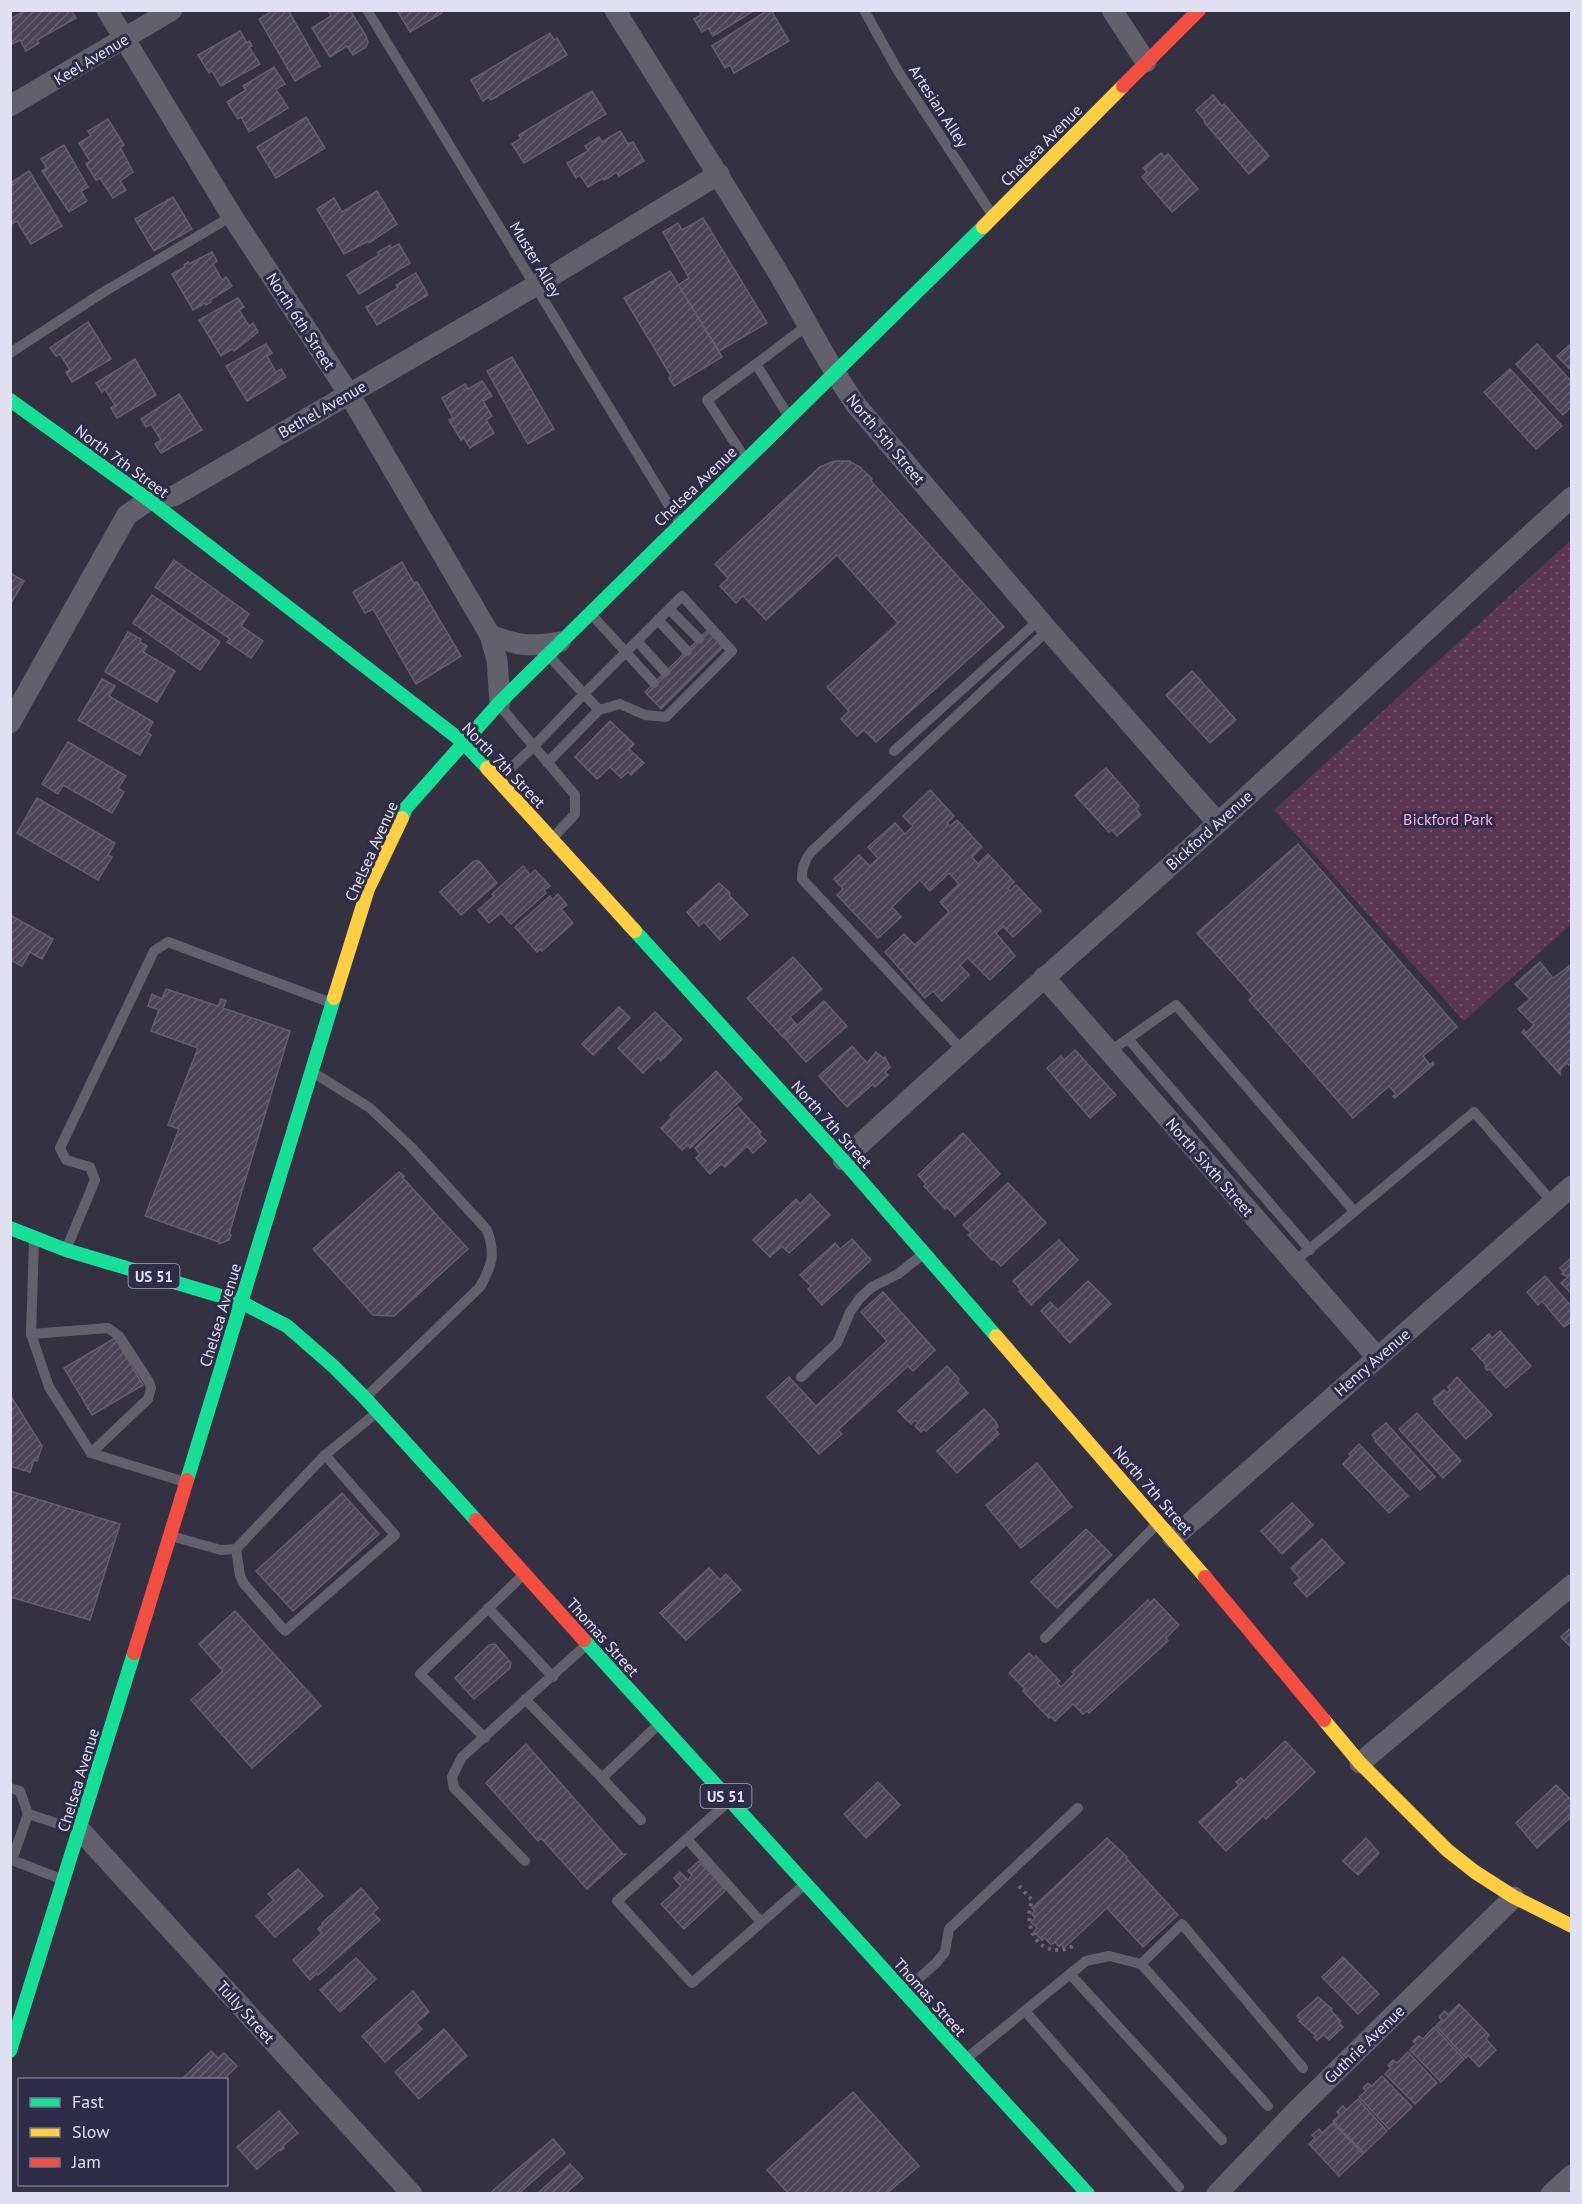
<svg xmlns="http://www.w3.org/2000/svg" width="1582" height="2204" font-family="'PT Sans',sans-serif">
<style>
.grass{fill:url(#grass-dots)}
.building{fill:url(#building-hatch);stroke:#635f6c;stroke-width:1.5}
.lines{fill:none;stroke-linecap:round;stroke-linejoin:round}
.path{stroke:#6a6873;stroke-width:4;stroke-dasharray:3 4.5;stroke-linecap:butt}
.lane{stroke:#61606c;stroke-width:10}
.street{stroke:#61606c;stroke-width:21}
.fast{stroke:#16e098;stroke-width:14}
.slow{stroke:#ffcf43;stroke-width:14}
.jam{stroke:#f24e42;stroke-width:14}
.labels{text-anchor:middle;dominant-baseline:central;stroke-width:6;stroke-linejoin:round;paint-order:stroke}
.shield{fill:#2f2c48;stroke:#abaabf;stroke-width:1.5}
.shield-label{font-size:15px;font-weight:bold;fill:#e0e0f2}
.street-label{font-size:16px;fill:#e0e0f2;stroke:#2f2c48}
.park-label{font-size:16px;fill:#fcb5e8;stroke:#2f2c48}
</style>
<defs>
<pattern id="grass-dots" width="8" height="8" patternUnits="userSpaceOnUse" patternTransform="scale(1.5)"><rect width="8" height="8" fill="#5b3653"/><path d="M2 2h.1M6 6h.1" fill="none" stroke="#72536c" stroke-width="1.8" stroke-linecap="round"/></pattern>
<pattern id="building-hatch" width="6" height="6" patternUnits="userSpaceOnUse" patternTransform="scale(1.5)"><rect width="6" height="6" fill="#4c4457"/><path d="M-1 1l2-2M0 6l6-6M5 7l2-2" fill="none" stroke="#665f70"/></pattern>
</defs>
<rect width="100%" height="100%" fill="#343242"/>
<path class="grass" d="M1571,540v384l-107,97 -190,-211z"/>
<g class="building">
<path d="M26,10h45l5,8 -39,22 2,3 -13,8 -6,-11 -10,5v-26z"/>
<path d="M274,10h14l32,56 -25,15 -36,-62z"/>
<path d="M328,10h22l16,26 2,6 -2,5 -13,8 -6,-9 -17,11 -18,-29 19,-12z"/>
<path d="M397,10h44l1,3 -32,19z"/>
<path d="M699,10h56l-42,26 -5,-8 -6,4 -8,-13 7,-4z"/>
<path d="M768,10h3l18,31 -55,32 -4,-8 -5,3 -13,-22z"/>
<path d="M240,31l7,12 2,-2 3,5 -3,1 11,17 -39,22 -9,-15 -3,2 -11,-18z"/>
<path d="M550,33l4,7 3,-2 10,17 -76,45 -2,-3 -6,4 -12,-21z"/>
<path d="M274,67l11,17 -9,5 12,19 -39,24 -8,-15 -3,2 -11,-17 19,-12 -3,-4z"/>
<path d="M592,91l14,23 -82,49 -12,-19 9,-6 -2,-3z"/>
<path d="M1213,95l9,11 2,-2 45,52 -20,18 -45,-52 1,-1 -9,-11z"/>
<path d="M306,117l19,31 -49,30 -19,-31z"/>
<path d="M108,119l16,26 -4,2 13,25 -13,9 6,9 -13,8 -13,-20 -4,2 -10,-16 4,-3 -11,-18 12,-7 -3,-5z"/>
<path d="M620,131l8,13 5,-2 11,19 -25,15 -2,-3h-2l-7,5 -4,2 -1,-2 -15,9 -8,-12 -4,3 -9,-15 21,-12 -3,-5 14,-9 3,5z"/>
<path d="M64,145l24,42 -7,4 6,10 -18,11 -27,-41 5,-3 -6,-9z"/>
<path d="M1161,153l3,4 4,-3 30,35 -26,23 -30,-35 5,-5 -4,-4z"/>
<path d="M29,171l33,55 -31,18 -14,-23 -7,4v-39l3,-2 -1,-2z"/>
<path d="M377,191l20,33 -28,19 -1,-2 -24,13 -27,-45 17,-11 8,14z"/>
<path d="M173,197l19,32 -38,22 -19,-32z"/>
<path d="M703,218l64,105 -48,28 -41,-66 11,-7 -26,-46 15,-9 4,7z"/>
<path d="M399,244l11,19 -51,31 -12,-19 32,-20 -1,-3 12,-7 1,3z"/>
<path d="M212,252l5,9 -4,3 9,16 4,-3 6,9 -22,14 1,2 -5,3 -1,-2 -12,7 -21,-36 13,-7 -1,-2 4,-3 1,2z"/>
<path d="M670,271l52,86 -48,29 -5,-8 2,-2 -47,-78z"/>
<path d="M416,273l12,22 -51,30 -11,-18 32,-19 -2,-3z"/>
<path d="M238,298l6,9 -5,3 10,16 4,-3 5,9 -24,19 -2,-2 -11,7 -22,-36z"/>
<path d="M88,322l23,37 -39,23 -6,-10 4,-2 -10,-16 -4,2 -6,-8z"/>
<path d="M1572,343v28l-15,-15z"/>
<path d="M266,344l6,9 -5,3 9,16 5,-3 5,8 -39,24 -21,-35z"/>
<path d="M1537,344l35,38v27l-2,-1 -7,7 -47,-51z"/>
<path d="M512,357l42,72 -26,15 -41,-73z"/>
<path d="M135,359l21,36 -39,23 -6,-10 4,-3 -10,-16 -3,3 -6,-9z"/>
<path d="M1510,369l52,57 -26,23 -52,-57z"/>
<path d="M482,381l10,15 -9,5 9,15 -6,4 8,13 -24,15 -6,-10 -3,2 -12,-20 4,-2 -11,-20 23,-14 3,5z"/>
<path d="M179,394l23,36 -41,23 -6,-9 6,-4 -10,-16 -5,3 -5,-8z"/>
<path d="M834,461h15l11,6 12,12 -1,2 133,146 -128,115 -12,-12 -7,6 -16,-17 8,-8 -22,-24 71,-64 -61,-68 -71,65 -23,-24 -7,7 -16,-17 8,-8 -13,-14 105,-97z"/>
<path d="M174,560l75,54 -8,12 22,15 -12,17 -24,-16 3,-3 -75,-52z"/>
<path d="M402,562l12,21 3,-1 44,74 -45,28 -43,-75 -8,4 -12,-21z"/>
<path d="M10,573l14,8 -14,24z"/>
<path d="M152,595l68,47 -20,28 -67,-47z"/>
<path d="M708,630l16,16 -63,63 -16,-17z"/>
<path d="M128,632l13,7 -1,3 7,4 -4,6 32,19 -18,31 -52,-30z"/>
<path d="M1192,671l44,49 -26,23 -44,-48z"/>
<path d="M102,679l13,7 -6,10 44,26 -6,11 4,2 -11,20 -62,-35z"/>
<path d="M610,721l24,23 -5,5 15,14 -13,12 -3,-3 -7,6 -11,-11 -13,12 -22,-22z"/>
<path d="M68,742l58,34 -8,12 6,4 -12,21 -49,-28 -5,9 -16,-10z"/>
<path d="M1106,768l33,38 -3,3 5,6 -24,21 -5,-6 -3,2 -34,-37z"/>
<path d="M930,790l24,26 -7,7 3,3 7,-6 25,27 -10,10 6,7 10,-10 26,28 -6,6 2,3 6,-6 25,26 -28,26 -10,-11 -7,7 19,23 -25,24 -22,-22 -8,7 9,10 -27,26 -9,-10 -8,7 -40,-46 19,-18 11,11 34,-33 -9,-10 19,-18 -10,-11 -19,18 -10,-11 -28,27 9,10 -23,21 -41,-43 6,-6 -9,-10 25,-24 11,11 8,-8 -10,-11 27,-24 10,11 8,-8 -10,-10z"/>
<path d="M37,798l78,45 -7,12 4,2 -14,23 -81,-47z"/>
<path d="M1298,844l159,183 -34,29 7,9 3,-3 1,2 -39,34 -2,-2 3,-2 -7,-8 -36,32 -104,-118 4,-4 -56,-63z"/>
<path d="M474,861h5l18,22 -36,32 -21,-23z"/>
<path d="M523,866l7,9 5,-5 15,16 -6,4 2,3 -35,31 -10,-11 -12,10 -11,-13 16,-14 -2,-2z"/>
<path d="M719,883l11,10 -1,2 19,20 -28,25 -16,-18 -5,4 -12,-14z"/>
<path d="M558,894l9,11 -6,4 12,14 -31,28 -1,-2 -4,3 -22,-25 35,-31 2,4z"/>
<path d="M10,915l43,24 -11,20 -12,-7 -8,14 -12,-6z"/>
<path d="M793,957l29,32 -32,28 7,8 -14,12 -36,-39z"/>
<path d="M1540,962l13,16 19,-14v104l-5,-5 -7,7v4l-38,-42 2,-2 2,3 8,-8 -16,-16 12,-10 -15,-15z"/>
<path d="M166,989l52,17 3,-7 5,2 -3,7 67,23 -61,203 2,1 -2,5 -10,4v-2l-74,-26 34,-87 -11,-4 30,-77 -47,-17 8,-21 -11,-4 4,-12 10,5z"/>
<path d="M824,1001l23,25 -41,36 -22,-25z"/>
<path d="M619,1007l11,11 -37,37 -11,-11z"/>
<path d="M655,1012l27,27 -21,22 -3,-3 -15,15 -25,-25z"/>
<path d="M852,1046l15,17 9,-11 7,6 2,-1 5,10 -5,5 3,3 -13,12 -2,-3 -26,23 -28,-31z"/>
<path d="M1075,1050l41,45 -26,23 -43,-50 14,-12 3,4z"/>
<path d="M716,1071l26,28 -52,49 -2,-3 -6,5 -21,-22 11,-11 -2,-2z"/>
<path d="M738,1107l23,25 -2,2 7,7 -13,12 -6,-7 -22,21 -4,-3 -11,10 -14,-16 4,-4 -5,-6z"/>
<path d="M963,1133l37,41 -45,42 -8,-9 -2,2 -21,-23 2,-2 -8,-9z"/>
<path d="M399,1172l2,1 3,3 -2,1 66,72 -74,67 -21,-1 -60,-66z"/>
<path d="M1008,1183l38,40 -45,43 -7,-7 -2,1 -24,-25 3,-2 -8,-8z"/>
<path d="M810,1194l20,21 -41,38 -7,-7 -12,11 -17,-17 43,-41 4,5z"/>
<path d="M852,1239l19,21 -49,45 -14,-16 3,-3 -11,-11 35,-32 5,6z"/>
<path d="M1059,1240l19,20 -47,45 -12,-14 2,-1 -8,-9z"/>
<path d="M1572,1257v37l-11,-11 7,-6 -6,-3 2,-1 -4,-5z"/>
<path d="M1545,1276l27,31v14l-8,6 -22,-26 -4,4 -11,-13z"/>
<path d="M1088,1281l23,23 -41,39 -29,-32 9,-9 8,8z"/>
<path d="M883,1292l52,58 -22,21 -5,-5 -70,64 4,4 -23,20 -52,-57 22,-20 27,29 71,-65 -26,-29z"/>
<path d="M1500,1331l31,35 -25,22 -17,-19 -2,1 -2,-3 1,-2 -14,-16 17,-15 3,4z"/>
<path d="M115,1338l28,47 -51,30 -28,-47z"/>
<path d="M947,1366l12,13 -2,2 11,12 -42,38 -2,-2 -3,3 -6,-6 3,-3 -3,-3 -4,4 -13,-13z"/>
<path d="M1457,1377l35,38 -26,24 -32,-36 2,-1 -3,-3 11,-9 3,3 3,-3 -2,-3z"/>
<path d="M10,1395l32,51 -5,15 -3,-1 -4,12 -20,-6z"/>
<path d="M984,1409l12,13 2,5 -3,2 4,5 -42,39 -20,-22z"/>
<path d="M1417,1413l44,48 -18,17 -44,-49z"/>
<path d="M1386,1423l49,54 -15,13 -45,-49 1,-1 -4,-5z"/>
<path d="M1359,1444l49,52 -19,17 -46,-49 8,-8 -2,-2z"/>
<path d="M1037,1463l35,44 -51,41 -35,-43z"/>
<path d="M10,1491l110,33 -30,96 -80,-23z"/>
<path d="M342,1493l37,41 -86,77 -37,-40z"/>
<path d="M1292,1503l21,22 -31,29 -21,-23z"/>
<path d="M1086,1529l26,26 -55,53 -26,-26z"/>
<path d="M1322,1539l22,24 -37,34 -13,-14 6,-5 -9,-10z"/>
<path d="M709,1568l11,12 6,-6 15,16 -55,50 -26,-27z"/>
<path d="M1154,1599l25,26 -13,13 2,3 -79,72 -2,-2 -4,3 -10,-10 -18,17 -5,-5 -1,2 -26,-27 2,-2 -16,-16 20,-20 5,5 2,-2 24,25 -3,2 4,4 13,-13 -2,-2 76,-72 2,3z"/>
<path d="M235,1611l86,95 -69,62 -61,-68 32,-29 -24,-27z"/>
<path d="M1572,1627v21l-11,-11z"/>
<path d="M495,1644l16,19 -1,5 -36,31 -19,-21 34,-33z"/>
<path d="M1285,1741l30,31 -49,47 -3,-3 -37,35 -27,-29 40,-37 -3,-3 5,-4 3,3z"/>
<path d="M526,1744l97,110h3l-39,35 -46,-51 -3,3 -52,-58z"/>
<path d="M878,1782l22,23 -34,33 -22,-24z"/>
<path d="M1556,1785l16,16v15l-35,32 -21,-25z"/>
<path d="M1107,1838l20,19 -1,1 52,57 -35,32 -36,-39 -43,40 -3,-4 -2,3 -4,-5 -4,3 -6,-7 -3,2 -8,-8 3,-4 -6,-6 4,-4 -3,-4 3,-3 -3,-3z"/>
<path d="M1366,1838l13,15 -21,22 -15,-14z"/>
<path d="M699,1861l27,29 -42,39 -23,-25 20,-18 -7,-8 6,-6 8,8 4,-5 -4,-4z"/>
<path d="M298,1869l25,27 -48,41 -19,-21 18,-16 -6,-6z"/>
<path d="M361,1888l17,20 -5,5 7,7 -62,55 -1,-2 -7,7 -17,-20 29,-27 -4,-4 5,-5 -1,-1z"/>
<path d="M1343,1957l36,37 -21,20 -36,-37z"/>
<path d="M356,1958l20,21 -36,33 -20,-22z"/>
<path d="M413,1991l16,21 -13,11 6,6 -37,33 -23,-26z"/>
<path d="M1318,1997l14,12 -1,2 10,10 -2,2 4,4 -14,13 -5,-5 -7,5 -3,-3 2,-1 -17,-15 2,-1 -4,-4z"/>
<path d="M1459,2004l30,31 -3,4 10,11 -17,17 -11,-12 -2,3 -30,-32 6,-6 -3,-3 6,-6 3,4z"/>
<path d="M1434,2027l30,32 -23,23 -31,-32 6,-6 -3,-3 6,-5 4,3z"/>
<path d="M444,2029l23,27 -48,43 -24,-27z"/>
<path d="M211,2051l7,7 6,-5 13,13 -14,14h-38l-2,-2z"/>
<path d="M1408,2052l29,31 -22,21 -30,-30 6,-6 -3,-3 5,-5 4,3z"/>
<path d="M1382,2076l30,31 -23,22 -30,-32 7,-6 -3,-3 5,-5 4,3z"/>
<path d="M853,2092l66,74 -33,28h-97l-22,-24z"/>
<path d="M1358,2099l29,32 -23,22 -31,-32 7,-6 -3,-3 6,-6 3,4z"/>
<path d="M279,2111l19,22 -15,13 1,2 -4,3 -1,-1 -22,19 -20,-22z"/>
<path d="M1333,2123l30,31 -24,22 -30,-32 6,-6 -3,-3 7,-6 3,4z"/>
<path d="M553,2139l12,14 -47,41h-25l-1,-2 6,-6z"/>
<path d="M570,2164l13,14 -18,16h-28z"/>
</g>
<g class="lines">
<path class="path" d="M1019,1886l13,14c-10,28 8,62 41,46l3,3"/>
<g class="lane">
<path d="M367,10l312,512"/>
<path d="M864,10l34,61 95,145"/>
<path d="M10,353l92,-60 130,-77"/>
<path d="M789,417l-33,-53 53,-40"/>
<path d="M744,457l-37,-57 49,-36"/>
<path d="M669,609l30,30"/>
<path d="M592,615l62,68"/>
<path d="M658,620l29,31"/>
<path d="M637,641l28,31"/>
<path d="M550,657l34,37 98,-98 50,55 -66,66 -21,-2 -25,-11 -21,6"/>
<path d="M499,705l76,90v19l-23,25"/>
<path d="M894,751l145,-131"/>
<path d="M498,780l35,-33 51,-53 15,16 -52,53"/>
<path d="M1129,1040l181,210"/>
<path d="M962,1050l-160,-171c0,-11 2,-18 9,-27l237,-222"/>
<path d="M1109,1052l67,-47 178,206"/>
<path d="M314,1073l56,35 41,39 76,83c9,25 5,35 -7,57l-113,109"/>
<path d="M34,1241l-3,93 18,53 42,66 94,29"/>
<path d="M68,1245l27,-65 -5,-13 -24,-7 -6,-12 94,-197 14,-9 161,60"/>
<path d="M1294,1262l180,-150 79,91"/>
<path d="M31,1334l77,-6 11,8 30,46 2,6 -3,11 -57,54"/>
<path d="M801,1377l36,-34 13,-31 10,-14 12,-11 26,-13 24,-19"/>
<path d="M171,1536l50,14 15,-1 89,-94 50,-41"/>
<path d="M236,1549l4,27 4,8 41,47 110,-96 -70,-80"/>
<path d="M488,1608l65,69"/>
<path d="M1045,1638l113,-115"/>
<path d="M525,1699l77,79"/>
<path d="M485,1738l-65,-64 101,-97"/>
<path d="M10,1788l10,3 8,23"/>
<path d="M727,1803l-110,98 75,82 112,-98"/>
<path d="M641,1820l-39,-42 55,-52"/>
<path d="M687,1839l74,83"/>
<path d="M525,1861l-71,-73 -2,-11 10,-20 123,-111"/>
<path d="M61,1879l-49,-19 16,-46 50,16"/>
<path d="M1141,1964l41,-40 121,144"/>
<path d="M1070,1974l152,166"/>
<path d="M906,1990l30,-27 9,-11 4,-23 129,-121"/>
<path d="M1025,2011l154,176"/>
<path d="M967,2058l119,-97 23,-5 32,8 127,142"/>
</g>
<g class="street">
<path d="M107,10l125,206 117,178 141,241 7,25 3,42"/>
<path d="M615,10c54,87 109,173 162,261 27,45 49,91 79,134l192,225 170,193"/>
<path d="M1112,10l34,52"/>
<path d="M10,106l162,-96"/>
<path d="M490,635c29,11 40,12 70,7"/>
<path d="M10,723l117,-208 22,-15 25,-4 361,-210 184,-112"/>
<path d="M1044,977l333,380"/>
<path d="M843,1160c124,-115 251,-225 376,-338 118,-107 234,-218 353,-325"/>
<path d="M1173,1538l399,-352"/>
<path d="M1360,1763l212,-178"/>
<path d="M81,1831l331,363"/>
<path d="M1217,2194l79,-83 218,-214"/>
<path d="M1551,2194l21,-19"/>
</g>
<g class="fast">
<path d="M10,400l139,100 314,242 24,26"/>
<path d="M402,818l4,-10 94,-106 483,-475"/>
<path d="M635,931l208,229 153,176"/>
<path d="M10,1228l56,22 175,52 46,24 46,40 32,32 111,122"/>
<path d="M187,1480l147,-482"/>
<path d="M584,1640l504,554"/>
<path d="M10,2051l124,-398"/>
</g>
<g class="slow">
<path d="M983,227l140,-141"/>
<path d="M487,768l148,163"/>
<path d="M334,998l34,-109 34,-71"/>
<path d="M996,1336l209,241"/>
<path d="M1324,1720l36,43 87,87 28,22 39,25 58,29"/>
</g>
<g class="jam">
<path d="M1123,86l76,-76"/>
<path d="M476,1520l108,120"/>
<path d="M1205,1577l119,143"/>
<path d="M134,1653l53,-173"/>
</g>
</g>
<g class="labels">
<g class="shield">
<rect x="128.5" y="1264" width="51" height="24" rx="4.5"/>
<rect x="700.5" y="1784" width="51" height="24" rx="4.5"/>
</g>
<g class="shield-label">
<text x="154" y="1276">US 51</text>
<text x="726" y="1796">US 51</text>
</g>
<g class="street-label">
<text transform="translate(91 59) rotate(-31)">Keel Avenue</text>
<text transform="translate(939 106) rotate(57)">Artesian Alley</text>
<text transform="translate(1041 145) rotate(-45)">Chelsea Avenue</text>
<text transform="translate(536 259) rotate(59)">Muster Alley</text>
<text transform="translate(301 321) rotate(57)">North 6th Street</text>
<text transform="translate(322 409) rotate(-30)">Bethel Avenue</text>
<text transform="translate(886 439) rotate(50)">North 5th Street</text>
<text transform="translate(122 461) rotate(36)">North 7th Street</text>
<text transform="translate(695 486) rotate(-44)">Chelsea Avenue</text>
<text transform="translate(504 765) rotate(46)">North 7th Street</text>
<text transform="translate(1209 830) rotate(-42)">Bickford Avenue</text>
<text transform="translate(371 851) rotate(-66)">Chelsea Avenue</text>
<text transform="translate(832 1124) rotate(48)">North 7th Street</text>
<text transform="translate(1210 1167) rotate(49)">North Sixth Street</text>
<text transform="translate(220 1315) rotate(-73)">Chelsea Avenue</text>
<text transform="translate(1372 1362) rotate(-41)">Henry Avenue</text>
<text transform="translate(1153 1490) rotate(49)">North 7th Street</text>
<text transform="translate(603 1637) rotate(48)">Thomas Street</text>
<text transform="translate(78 1780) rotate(-73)">Chelsea Avenue</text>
<text transform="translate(930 1997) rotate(48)">Thomas Street</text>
<text transform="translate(246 2012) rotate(48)">Tully Street</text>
<text transform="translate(1364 2044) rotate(-44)">Guthrie Avenue</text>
</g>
<g class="park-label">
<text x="1448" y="819">Bickford Park</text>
</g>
</g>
<rect width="1582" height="2204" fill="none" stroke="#e0e0f2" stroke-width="24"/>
<rect x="18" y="2078" width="210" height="108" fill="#2f2c48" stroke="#76748c" stroke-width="1.5"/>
<rect x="30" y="2098" width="30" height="9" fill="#16e098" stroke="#76748c" stroke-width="1.5"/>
<text x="72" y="2108" font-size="18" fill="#e0e0f2">Fast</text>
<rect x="30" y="2128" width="30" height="9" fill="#ffcf43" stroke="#76748c" stroke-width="1.5"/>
<text x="72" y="2138" font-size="18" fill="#e0e0f2">Slow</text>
<rect x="30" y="2158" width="30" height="9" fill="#f24e42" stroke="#76748c" stroke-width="1.5"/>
<text x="72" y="2168" font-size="18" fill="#e0e0f2">Jam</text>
</svg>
